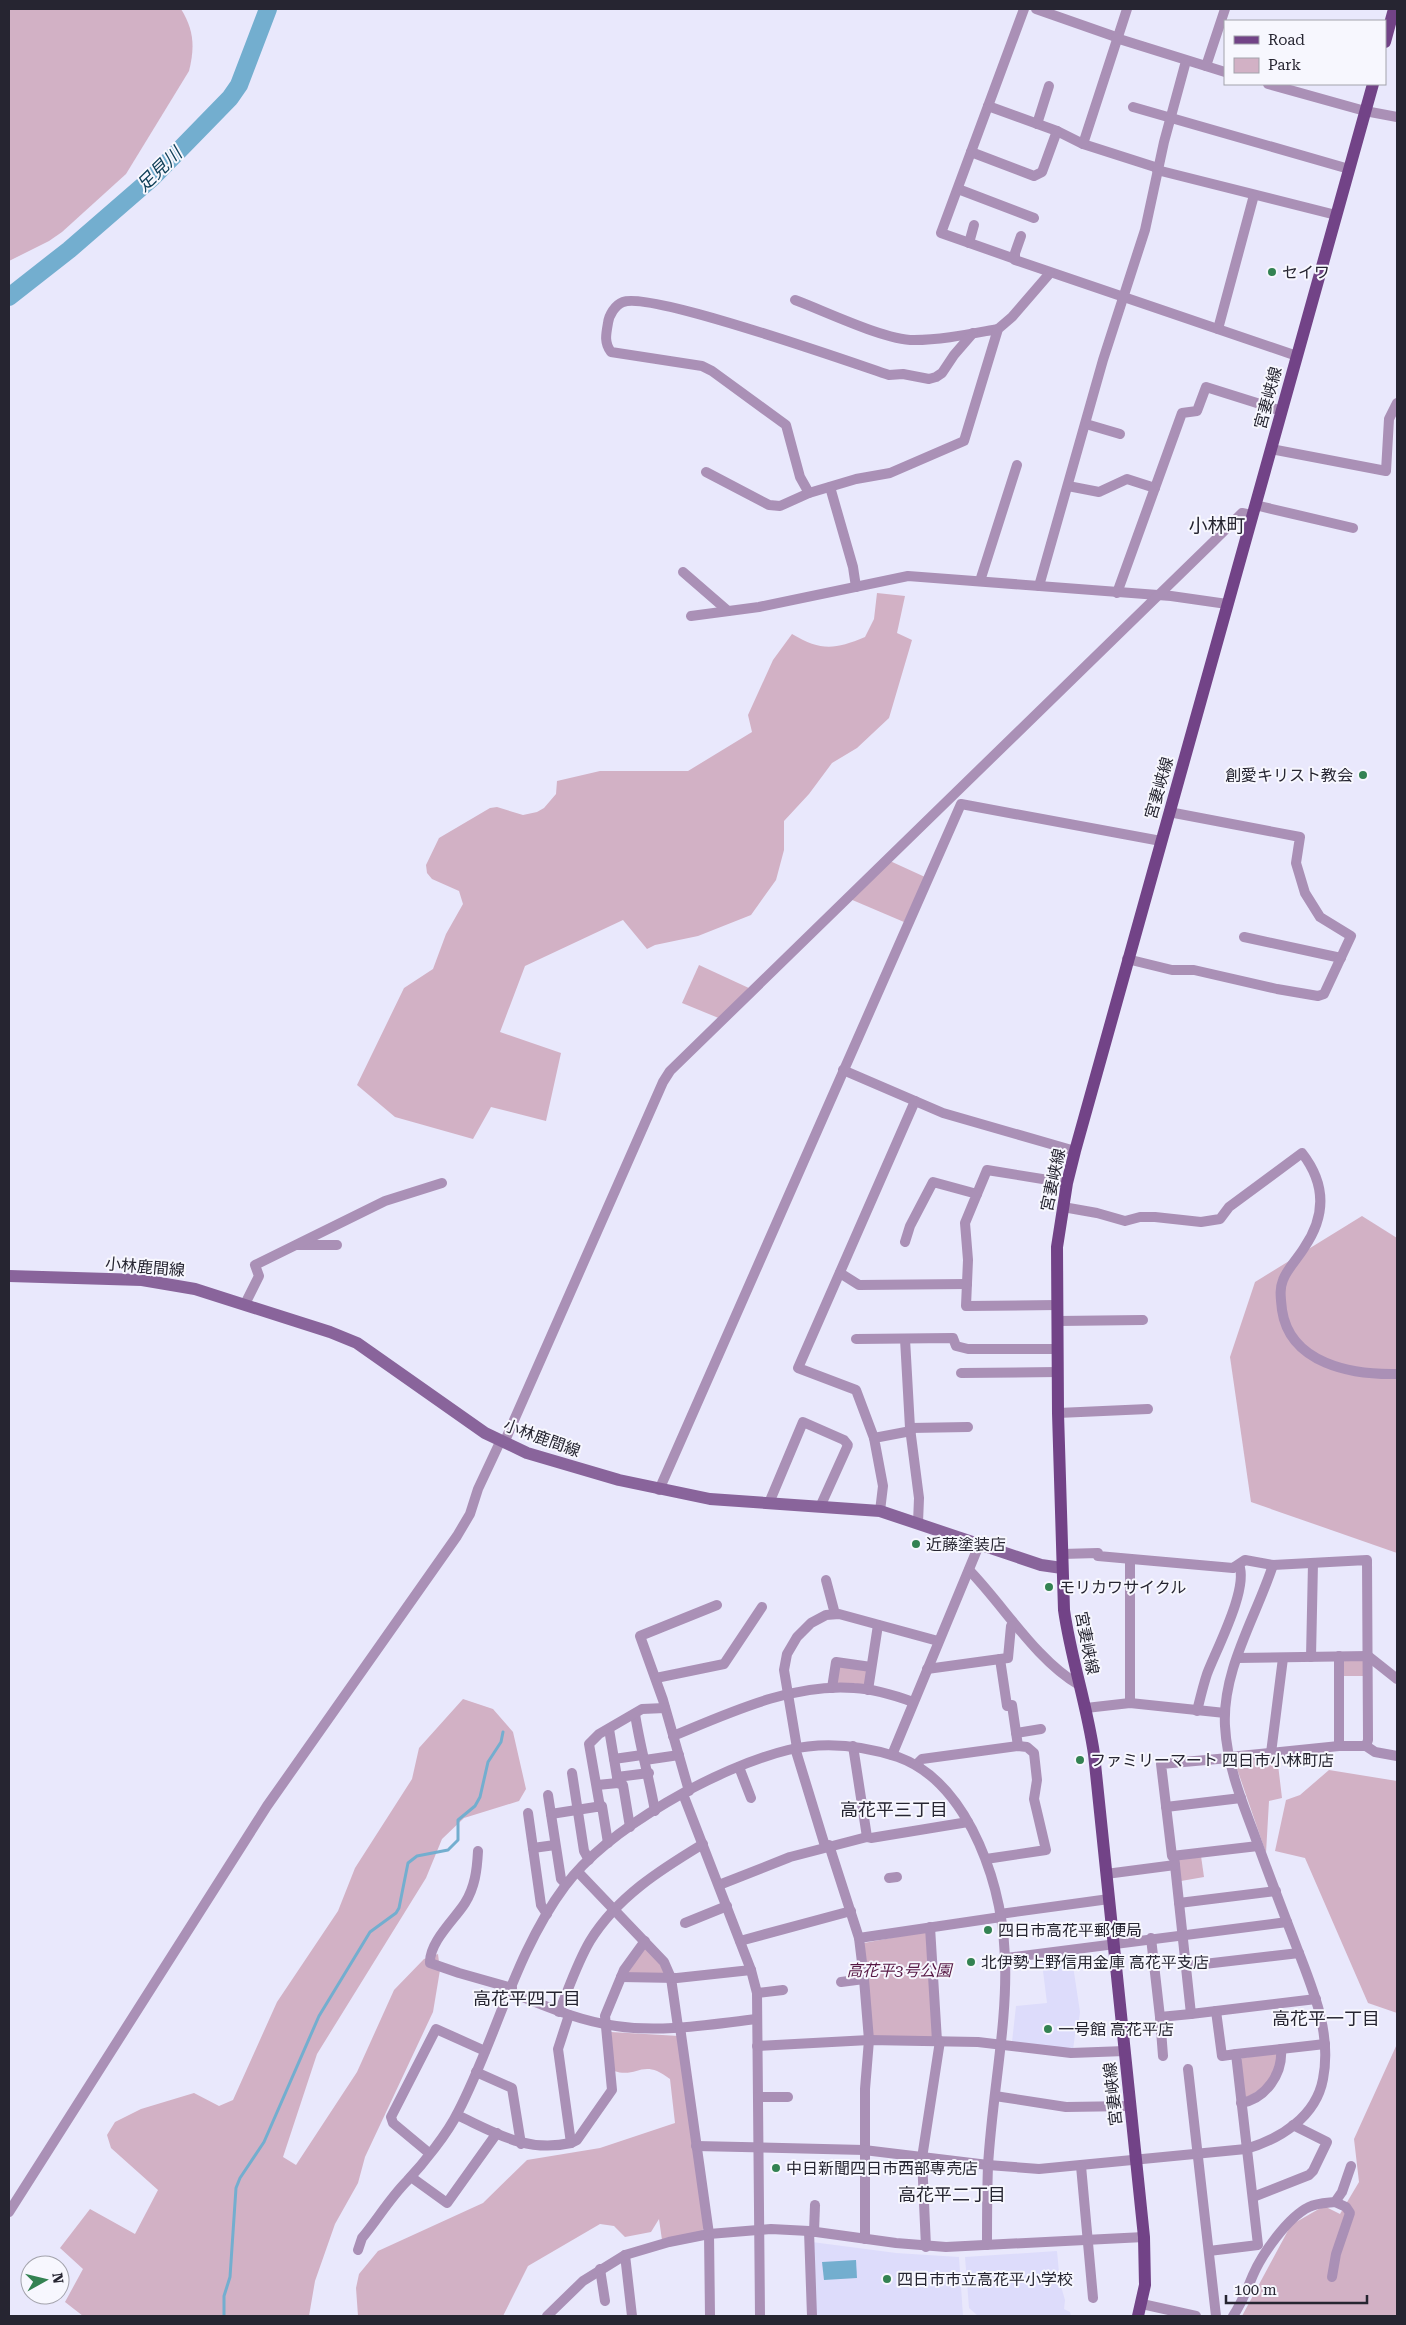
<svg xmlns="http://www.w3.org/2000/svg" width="1406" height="2325" font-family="'Roboto Serif','Noto Sans JP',serif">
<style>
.built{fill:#dddcfb}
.green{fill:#d2b1c5}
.water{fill:#73aecf}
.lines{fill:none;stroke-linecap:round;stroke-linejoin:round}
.stream{stroke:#73aecf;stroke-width:3}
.river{stroke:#73aecf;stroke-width:18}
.street{stroke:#aa90b6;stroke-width:10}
.secondary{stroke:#89649b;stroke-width:12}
.primary{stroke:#724387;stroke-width:12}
.poi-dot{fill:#338252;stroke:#f7f7fe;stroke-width:2}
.labels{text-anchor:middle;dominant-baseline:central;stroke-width:4;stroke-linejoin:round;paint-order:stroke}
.poi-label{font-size:16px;fill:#262531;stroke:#f7f7fe;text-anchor:start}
.street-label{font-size:16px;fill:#262531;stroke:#f7f7fe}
.park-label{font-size:16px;font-style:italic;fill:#561744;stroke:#f7f7fe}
.water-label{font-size:18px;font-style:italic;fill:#104058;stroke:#f7f7fe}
.neighbourhood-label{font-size:18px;fill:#262531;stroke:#f7f7fe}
.quarter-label{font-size:19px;fill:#262531;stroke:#f7f7fe}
</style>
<rect width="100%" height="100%" fill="#e9e8fc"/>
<g class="built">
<path d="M1072,1959l8,53 -2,15h-2l-3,23 -61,-8 4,-36 31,-3 -5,-40z"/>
<path d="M812,2242l84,11 63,4 4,59h-148z"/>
<path d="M1057,2251l3,32 5,17 -1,9 6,3 1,4h-93l-9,-8 -4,-51z"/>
</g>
<g class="green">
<path d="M9,9h172c13,21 14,38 8,62l-63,103 -64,58 -13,9 -40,20z"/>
<path d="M877,593l28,3 -8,37 15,7 -23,78 -32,30 -25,15 -23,31 -25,27v29l-8,30 -25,35 -53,21 -43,9 -8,4 -24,-29 -98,46 -25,66 61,21 -15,68 -55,-14 -18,32 -78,-22 -38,-32 47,-97 29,-19 13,-35 17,-30 -4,-13 -27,-12 -5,-6 -1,-8 13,-27 51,-30 7,-1 26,8 14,-3 7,-4 12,-14 1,-13 43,-10h88l64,-39 -4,-17 25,-55 19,-26c29,17 42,16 73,3l9,-18z"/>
<path d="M890,861l35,16 -21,45 -54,-23z"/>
<path d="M699,965l52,24 -30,30 -39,-16z"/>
<path d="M1362,1216l35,22v315l-146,-51 -21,-145 25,-75z"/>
<rect x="1342" y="1661" width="22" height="15"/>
<path d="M841,1666l23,2 3,4 -2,12 -2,2 -28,-3 2,-14z"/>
<path d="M463,1699l30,10 20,23 13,57 -7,12 -55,17 -22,21 -16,39 -109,176 -34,103 13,8 61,-93 37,-82 30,-31 14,-5 2,16 -7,42 -68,145 -7,26 -23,41 -20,57 -6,35h-226l-18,-14 18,-33 -23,-21 30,-39 45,25 23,-44 -47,-42 -4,-13 8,-13 26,-13 53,-16 25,13 14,-6 44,-98 61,-91 17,-43 57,-89 7,-31z"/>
<path d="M1277,1756l5,42 -13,3 -3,52 -31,-90 3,-3z"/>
<path d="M1329,1770l68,11v232l-29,-10 -63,-145 -30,-7 11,-51 14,-5z"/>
<path d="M1201,1856l3,21 -23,4 -3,-20 4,-3z"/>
<path d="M928,1931l8,107 -63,-2 -9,-93z"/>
<path d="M648,1947l18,24 -2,4h-34l-3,-3 16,-24z"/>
<path d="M611,2032l68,4 26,191 -3,4 -40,9 -3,-21 -8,13 -26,5 -11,-11 -14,-2 -72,42 -25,50h-145l-2,-28 3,-14 19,-23 105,-48 44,-43 73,-12 75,-25 -5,-44c-28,-22 -32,0 -56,-8z"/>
<path d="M1397,2044v272h-155l49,-91 33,-19 16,8 19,-32 -5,-43z"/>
<path d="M1277,2053c-2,26 -10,35 -33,45l-4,-37 2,-3z"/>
</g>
<path class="water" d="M856,2260l1,18 -33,2 -2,-18z"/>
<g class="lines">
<path class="stream" d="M224,2316v-20l6,-19 6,-89 4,-10 24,-36 55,-126 51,-84 26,-19 3,-5 9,-45 9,-7 31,-6 10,-10v-20l17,-14 5,-9 8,-35 13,-20 2,-10"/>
<path class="river" d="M9,297l60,-47 83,-72 78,-80 9,-13 29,-76"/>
<g class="street">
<path d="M1036,9l80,28"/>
<path d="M1116,38l109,34"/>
<path d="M1206,66l19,-57"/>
<path d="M1268,84l97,27 32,6"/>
<path d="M988,106l69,25 26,13 75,24"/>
<path d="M1133,107l216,62"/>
<path d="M1037,124l12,-38"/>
<path d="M1083,144l44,-135"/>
<path d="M971,152l63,24 8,-4 15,-41"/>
<path d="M1157,170l179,45"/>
<path d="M958,189l76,29"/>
<path d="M1021,236l-6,17v7l282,96"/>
<path d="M969,243l5,-18"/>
<path d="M1015,259l-74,-26 83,-224"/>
<path d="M795,300c30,11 89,40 119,40 28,0 56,-6 84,-11"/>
<path d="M1218,329l36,-134"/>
<path d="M1086,424l34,10"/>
<path d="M1271,449l115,22 3,-52 8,-16"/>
<path d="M706,472l63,33 11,1 29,-13 47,-14 34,-6 74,-32 34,-112 14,-12 38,-44"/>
<path d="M1068,486l31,6 28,-13 28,9"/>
<path d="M830,487l23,80 3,20"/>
<path d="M809,493l-9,-16 -14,-52 -74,-54 -10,-5 -91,-14c-7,-9 -5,-18 -3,-29 1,-8 7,-18 15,-21 27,-11 227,60 266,73l14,-1 26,5 7,-2 6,-4 12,-18 19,-22"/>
<path d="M1255,505l98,23"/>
<path d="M683,572l45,39"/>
<path d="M980,581l37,-116"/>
<path d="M1039,586l64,-226 42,-130 19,-88 22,-81"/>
<path d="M1117,593l65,-180 15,-2 9,-24 76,24"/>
<path d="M691,616l68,-9 149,-31 263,20 56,8"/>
<path d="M1244,937l97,21"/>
<path d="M1127,959l45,11h22l83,19 41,7 6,-2 27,-58 -31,-19 -15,-24 -9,-30 4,-26 -131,-25"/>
<path d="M843,1070l100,43 132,38"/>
<path d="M977,1194l10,-24 80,13"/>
<path d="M1063,1207l34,6 28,8 15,-4h15l46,5 19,-3 9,-12 73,-54c24,31 24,63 2,95 -6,10 -17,21 -21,32 -4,10 -2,19 -1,30 8,54 70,65 115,64"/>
<path d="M905,1242l5,-16 23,-44 44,12 -12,29 3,37 -2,46 91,-1"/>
<path d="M297,1245h40"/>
<path d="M840,1273l19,12 108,-1"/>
<path d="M245,1304l14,-28 -4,-11 130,-64 57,-18"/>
<path d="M1058,1321l85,-1"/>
<path d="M856,1339l97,-1 3,8 12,3h90"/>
<path d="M905,1339l5,89 9,70 -1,25"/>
<path d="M961,1373l97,-1"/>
<path d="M1058,1413l90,-4"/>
<path d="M910,1428l58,-1"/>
<path d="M874,1438l-18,-48 -58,-22 117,-267"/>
<path d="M504,1443l159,-361 7,-11 543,-529 29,-29 10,2"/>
<path d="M659,1490l302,-686 200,37"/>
<path d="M769,1503l34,-81 41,18 4,5 -28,62"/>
<path d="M880,1511l3,-25 -9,-48 37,-7"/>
<path d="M1062,1554l36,-1v3l135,12 12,-8 28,5 94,-5 1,180 -2,6"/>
<path d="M969,1570c35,36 67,90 110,115"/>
<path d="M826,1580l9,34"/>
<path d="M1311,1657l2,-94"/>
<path d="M1237,1658l131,-2 29,23"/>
<path d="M1000,1659l8,-1 3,-32"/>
<path d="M927,1669l73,-10 7,47 5,-1 6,41"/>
<path d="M656,1678l68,-14 38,-57"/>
<path d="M832,1688l4,-26 35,5"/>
<path d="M868,1690l10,-65"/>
<path d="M1130,1703v-143"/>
<path d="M1086,1708l44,-5 95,10"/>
<path d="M1197,1711c3,-12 6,-25 10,-37 9,-24 42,-86 32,-109"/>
<path d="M635,1714c5,33 14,63 20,97"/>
<path d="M609,1729l9,54 5,2 7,42"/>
<path d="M1016,1733l25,-4"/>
<path d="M673,1736c56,-23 119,-53 181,-48 20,1 40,7 59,14"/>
<path d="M853,1746l14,91"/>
<path d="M1339,1746v-90"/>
<path d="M795,1748l30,98"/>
<path d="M797,1748l-13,-78 3,-16 10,-17 14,-14 15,-8 13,-1 99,27"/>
<path d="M1271,1753l12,-95"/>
<path d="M892,1755l87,-210"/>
<path d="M1229,1757l110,-11h27l9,6 22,4"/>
<path d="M1229,1758l-68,6 11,92 86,-10"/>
<path d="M614,1759l28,-4"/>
<path d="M645,1760l34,-5"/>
<path d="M917,1764l5,-5 96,-13 9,1 7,6 3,27 -3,19 12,51 -60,9"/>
<path d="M739,1767l12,31"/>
<path d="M572,1773l12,78 5,9"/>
<path d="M617,1777l32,-4"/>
<path d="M597,1785l21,-2"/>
<path d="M689,1791l-26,-91 -23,-64 77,-31"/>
<path d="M683,1794l68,176 6,23 3,323"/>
<path d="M548,1795l13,84 5,5"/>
<path d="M600,1807l-11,-63 10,-10 43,-25 23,-1"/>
<path d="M1166,1807l75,-9"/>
<path d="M528,1813l13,92 6,9"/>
<path d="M551,1814l51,-8 6,37"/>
<path d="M829,1845l30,93 5,41 5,61 -4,49v150"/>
<path d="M533,1848l22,-3"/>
<path d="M478,1851c-1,19 -3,36 -13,52 -10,16 -36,39 -35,60l29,10 53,15"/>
<path d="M1174,1856l17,158 125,-15"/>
<path d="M578,1872l86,90 7,16 7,49"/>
<path d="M1106,1874l69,-9"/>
<path d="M889,1878l8,-1"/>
<path d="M719,1885l71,-28 77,-20 4,1 97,-16"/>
<path d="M1179,1903l97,-12"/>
<path d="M1000,1914l109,-15"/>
<path d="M685,1923l42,-17"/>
<path d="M930,1927l7,114"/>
<path d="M859,1938l142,-21"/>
<path d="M1151,1938l9,79"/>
<path d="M740,1941l111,-30"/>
<path d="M1006,1958l281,-36"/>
<path d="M1187,1966l112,-13"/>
<path d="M621,1977l56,1 74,-8"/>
<path d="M841,1982l23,-3"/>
<path d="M510,1992c35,14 69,29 106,34 47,7 95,-2 141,-7"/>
<path d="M757,1993l26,-3"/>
<path d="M1216,2011l6,45 14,-2"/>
<path d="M559,2012c10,-24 18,-49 31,-71 27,-44 70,-71 113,-97"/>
<path d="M569,2015l-11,34 13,94 6,-3 35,-50 -7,-74 19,-46 21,-29"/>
<path d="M680,2027l29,207 1,82"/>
<path d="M757,2046l112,-6 109,2 93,11 54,-2"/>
<path d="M1163,2056l-3,-39 31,-3"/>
<path d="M1188,2069l28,247"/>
<path d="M476,2072l36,16 9,56"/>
<path d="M995,2096l71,11 65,-1"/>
<path d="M758,2097h30"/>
<path d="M1241,2103c25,-4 42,-30 40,-54"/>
<path d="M457,2115c39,18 69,38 114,28"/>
<path d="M696,2146l168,4 124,15 51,4 207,-20c34,-10 70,-32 77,-70 9,-46 -10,-89 -26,-131 -15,-39 -30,-78 -44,-117 -13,-34 -26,-68 -28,-105 -3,-56 31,-109 48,-161"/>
<path d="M429,2153l-36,-30 -2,-6 45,-88 49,22"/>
<path d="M1081,2166l12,132"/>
<path d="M411,2177l36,26 50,-70"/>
<path d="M1253,2197l56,-22 4,-4 14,-29 -34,-17"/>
<path d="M9,2212l258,-406 190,-270 13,-22 8,-25 22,-47"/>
<path d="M809,2231l3,85"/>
<path d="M814,2232l1,-27"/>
<path d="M926,2247l-4,-89 18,-117"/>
<path d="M358,2250l4,-12c15,-18 28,-40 45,-57 16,-17 41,-48 51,-69 38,-73 57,-159 107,-226 43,-58 153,-119 223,-136 37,-9 73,-5 110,7 34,12 57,40 74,72 59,115 23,217 16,337 -1,26 -1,53 -1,79"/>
<path d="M1209,2251l49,-6 -22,-191 89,-10"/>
<path d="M625,2255l7,61"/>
<path d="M600,2269l5,32"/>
<path d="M1332,2277l4,-23 14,-41 -4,-6 -11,-5"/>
<path d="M1142,2304l54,12"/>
<path d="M547,2316l36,-35 42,-26 44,-13 40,-8 62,-5 38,2 87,12 50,4 198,-10"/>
<path d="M1233,2316c9,-13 14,-27 20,-41 9,-21 35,-58 56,-68 8,-4 17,-4 26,-5l7,-10 9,-26"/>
</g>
<path class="secondary" d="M9,1276l133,4 53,9 135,43 27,11 128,90 42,20 92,27 91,19 170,12 161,54 21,3"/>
<g class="primary">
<path d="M1385,42l9,-33"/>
<path d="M1138,2316l7,-31 -1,-48 -50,-483c-7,-49 -23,-95 -30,-144l-6,-197 -1,-166 10,-64 8,-32 298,-1067"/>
</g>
</g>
<g class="poi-dot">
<circle cx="1272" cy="272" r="5"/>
<circle cx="1363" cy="775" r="5"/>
<circle cx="916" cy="1544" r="5"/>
<circle cx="1049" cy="1587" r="5"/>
<circle cx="1080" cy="1760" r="5"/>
<circle cx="988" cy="1930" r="5"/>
<circle cx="971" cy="1962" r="5"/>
<circle cx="1048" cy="2029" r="5"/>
<circle cx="776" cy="2168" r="5"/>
<circle cx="887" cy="2279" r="5"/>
</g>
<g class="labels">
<g class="poi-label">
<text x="1282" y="272">セイワ</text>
<text x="1353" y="775" text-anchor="end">創愛キリスト教会</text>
<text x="926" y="1544">近藤塗装店</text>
<text x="1059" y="1587">モリカワサイクル</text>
<text x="1090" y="1760">ファミリーマート 四日市小林町店</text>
<text x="998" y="1930">四日市高花平郵便局</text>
<text x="981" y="1962">北伊勢上野信用金庫 高花平支店</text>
<text x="1058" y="2029">一号館 高花平店</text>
<text x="786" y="2168">中日新聞四日市西部専売店</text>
<text x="897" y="2279">四日市市立高花平小学校</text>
</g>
<g class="street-label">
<text transform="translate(1268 398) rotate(-75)">宮妻峡線</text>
<text transform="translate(1159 788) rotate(-74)">宮妻峡線</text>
<text transform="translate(1053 1180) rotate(-78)">宮妻峡線</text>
<text transform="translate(145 1267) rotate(5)">小林鹿間線</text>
<text transform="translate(542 1438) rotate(20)">小林鹿間線</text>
<text transform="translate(1087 1643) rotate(79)">宮妻峡線</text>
<text transform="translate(1113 2094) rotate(-96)">宮妻峡線</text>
</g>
<g class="park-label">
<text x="899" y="1970">高花平3号公園</text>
</g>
<g class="water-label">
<text transform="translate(159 169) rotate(-44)">足見川</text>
</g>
<g class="neighbourhood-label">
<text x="894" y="1809">高花平三丁目</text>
<text x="527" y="1998">高花平四丁目</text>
<text x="1326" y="2018">高花平一丁目</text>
<text x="952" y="2194">高花平二丁目</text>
</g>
<g class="quarter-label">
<text x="1217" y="525">小林町</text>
</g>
</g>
<rect width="1406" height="2325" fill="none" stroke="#262531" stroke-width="20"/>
<rect x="1224" y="20" width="162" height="65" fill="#f7f7fe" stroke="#a3a3ac"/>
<rect x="1234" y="36" width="25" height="8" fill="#724387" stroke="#a3a3ac"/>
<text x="1268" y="45" font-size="15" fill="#262531">Road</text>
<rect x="1234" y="58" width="25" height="15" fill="#d2b1c5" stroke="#a3a3ac"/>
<text x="1268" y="70" font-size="15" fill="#262531">Park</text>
<g transform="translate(45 2280) rotate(82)"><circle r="24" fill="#f7f7fe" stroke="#a3a3ac"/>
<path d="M0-4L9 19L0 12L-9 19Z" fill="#338252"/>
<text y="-8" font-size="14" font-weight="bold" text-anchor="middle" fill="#262531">N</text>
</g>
<path d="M1226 2295v8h141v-8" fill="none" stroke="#262531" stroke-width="2.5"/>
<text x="1234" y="2295" font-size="15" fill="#262531" stroke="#f7f7fe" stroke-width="4" paint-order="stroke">100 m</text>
</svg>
